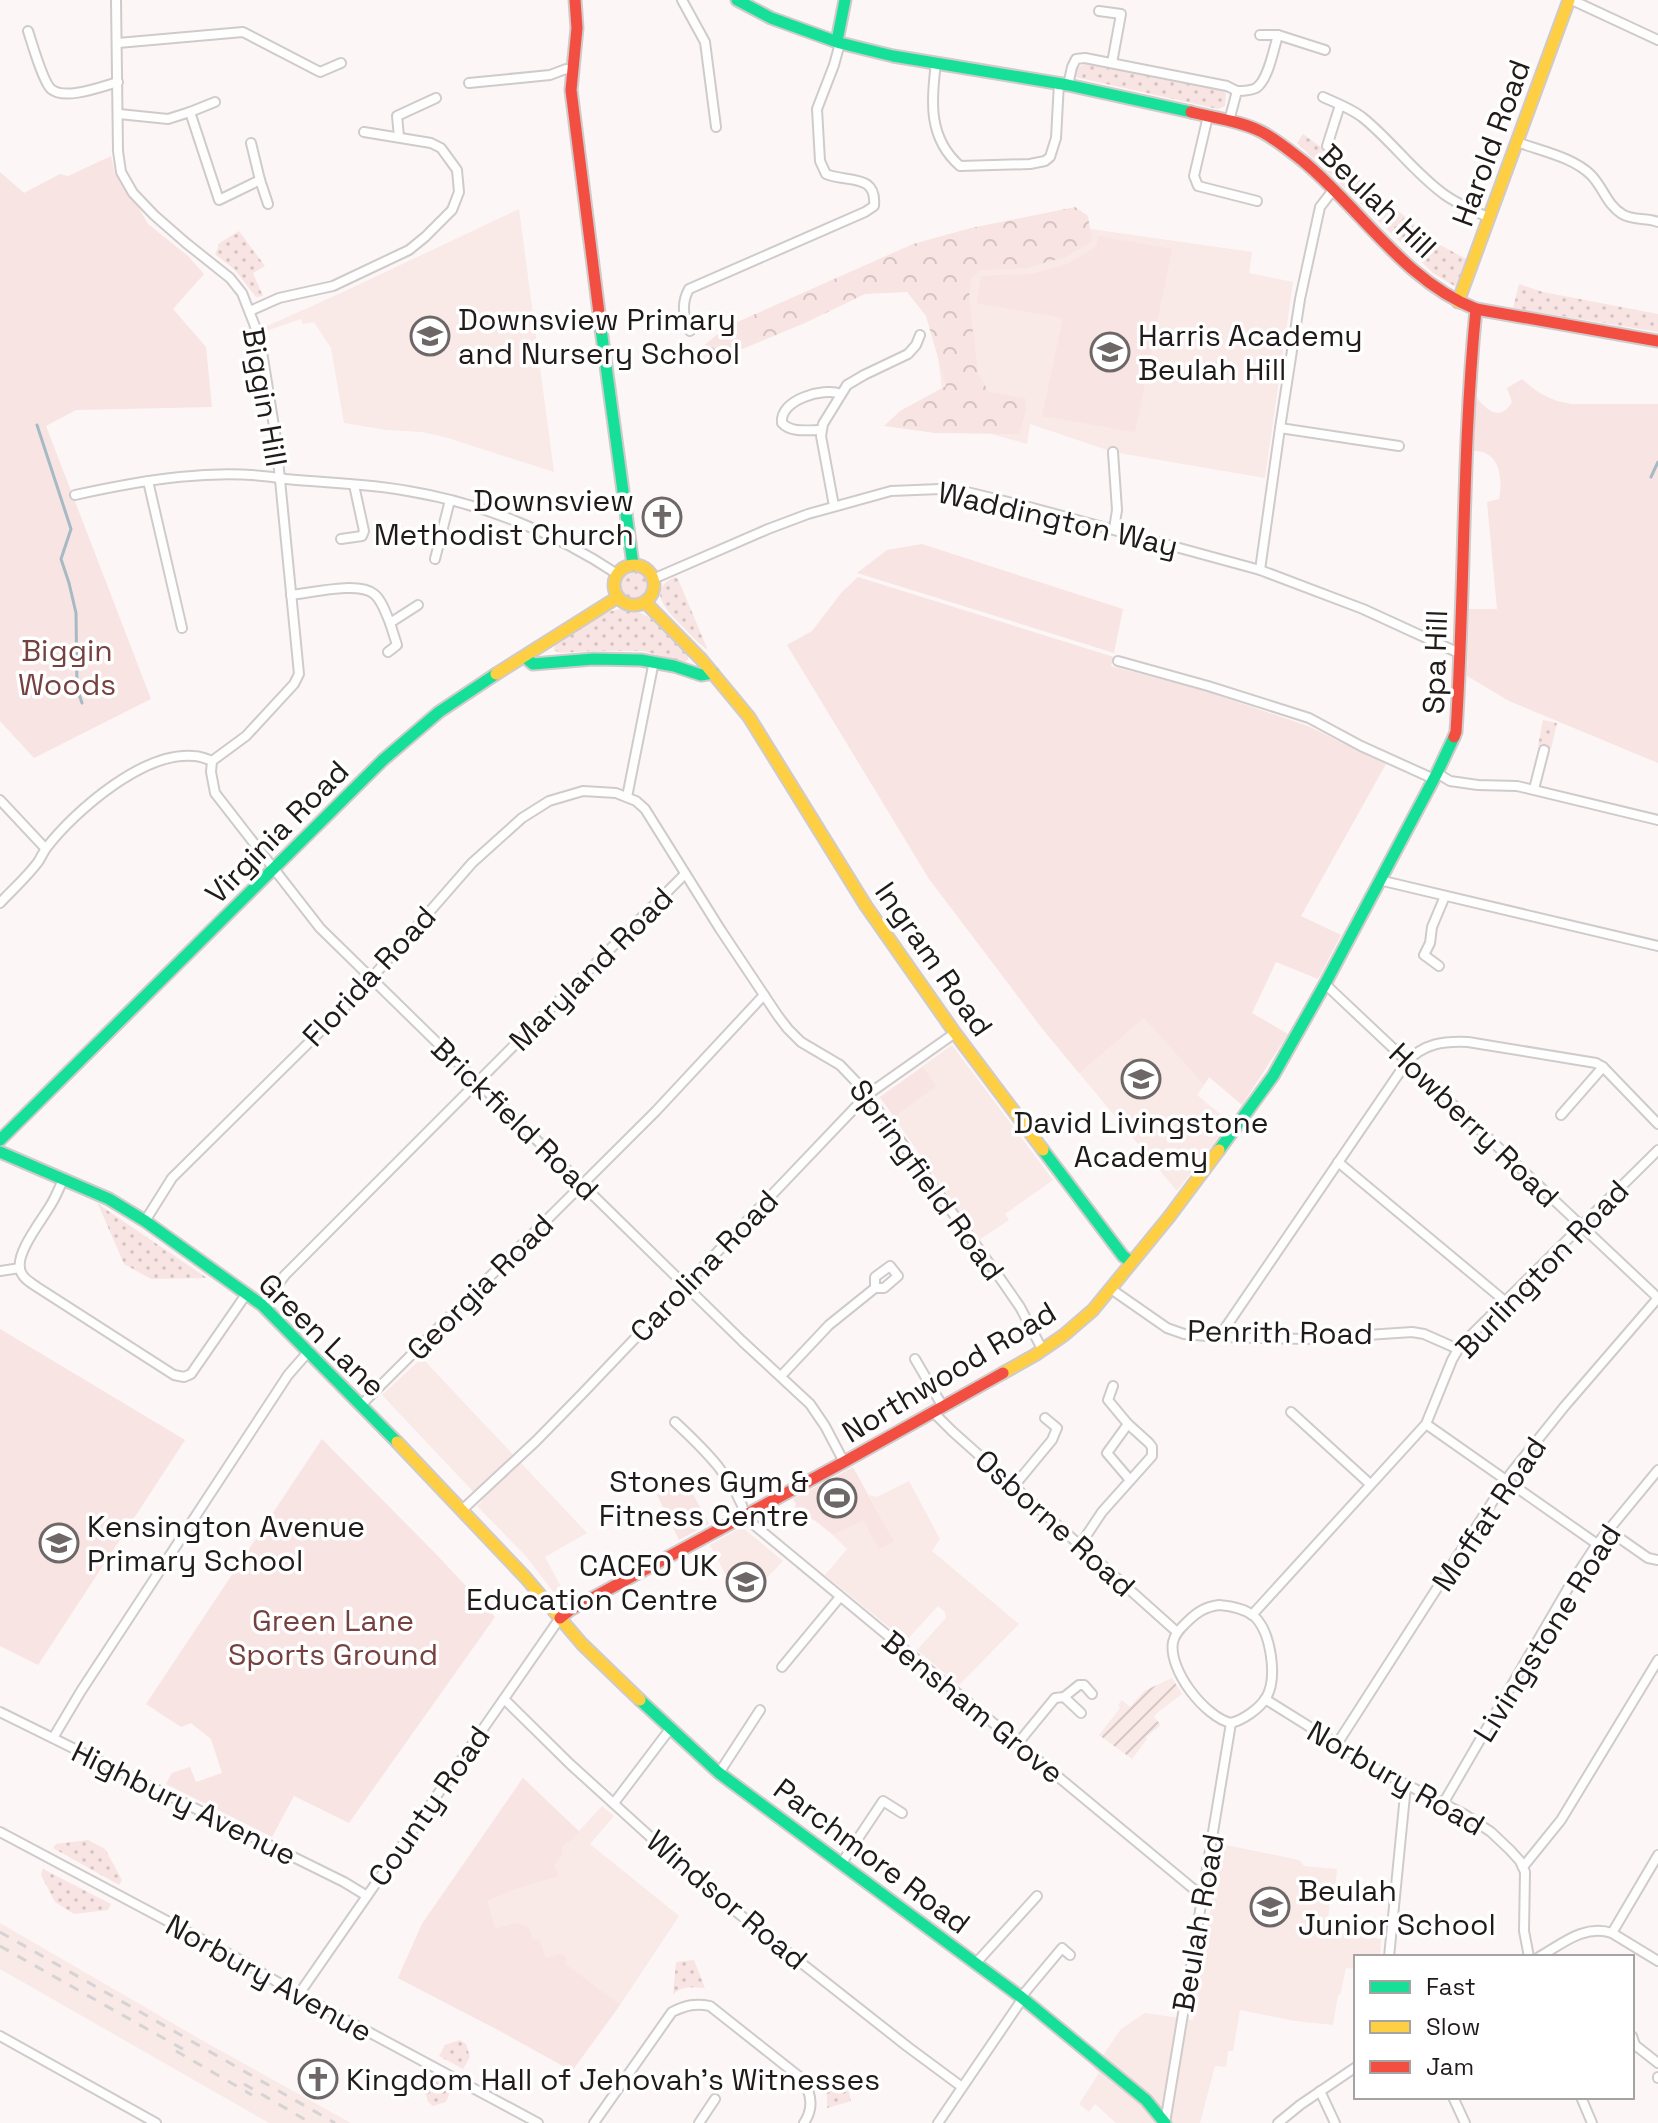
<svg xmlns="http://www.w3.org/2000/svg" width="1658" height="2123" font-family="'Space Grotesk',sans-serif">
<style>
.built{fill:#f9e9e7}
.industrial{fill:url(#industrial-furrows)}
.grass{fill:url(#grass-dots)}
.forest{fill:url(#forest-crowns)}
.green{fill:#f8e4e2}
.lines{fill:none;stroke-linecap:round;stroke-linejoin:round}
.stream{stroke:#a5bac4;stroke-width:3}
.street-casing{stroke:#d0cbcb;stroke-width:12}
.fast-casing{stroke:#d0cbcb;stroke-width:15}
.slow-casing{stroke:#d0cbcb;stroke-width:15}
.jam-casing{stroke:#d0cbcb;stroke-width:15}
.street{stroke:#fffefe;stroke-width:8}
.fast{stroke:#16e098;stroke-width:11}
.slow{stroke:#ffcf43;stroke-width:11}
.jam{stroke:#f24e42;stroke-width:11}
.rail{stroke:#d5d3d3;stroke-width:3;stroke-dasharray:10 10;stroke-linecap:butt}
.labels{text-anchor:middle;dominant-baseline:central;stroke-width:7;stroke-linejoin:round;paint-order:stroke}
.street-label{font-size:30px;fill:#201b1a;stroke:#fff}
.poi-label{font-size:30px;fill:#201b1a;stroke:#fff;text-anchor:start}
.park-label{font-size:30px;fill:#754240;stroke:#fff}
</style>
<defs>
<pattern id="industrial-furrows" width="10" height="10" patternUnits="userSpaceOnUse" patternTransform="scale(2)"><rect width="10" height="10" fill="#f9e9e7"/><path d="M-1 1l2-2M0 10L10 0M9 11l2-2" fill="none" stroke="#d5c7c6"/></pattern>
<pattern id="grass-dots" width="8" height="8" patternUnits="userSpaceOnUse" patternTransform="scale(2)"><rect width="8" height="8" fill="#f8e4e2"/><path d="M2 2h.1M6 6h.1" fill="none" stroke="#d4c3c1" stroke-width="1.8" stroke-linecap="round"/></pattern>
<pattern id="forest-crowns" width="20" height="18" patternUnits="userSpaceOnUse" patternTransform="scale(2)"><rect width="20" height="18" fill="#f8e4e2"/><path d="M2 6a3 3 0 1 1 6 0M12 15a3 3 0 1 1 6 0" fill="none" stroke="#d4c3c1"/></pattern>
</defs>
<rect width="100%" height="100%" fill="#fcf7f6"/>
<g class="built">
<path d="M519,209l35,263 -106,-34 -26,-6 -36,-2 -42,-7 -13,-75 -17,-26 -11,2 -2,-5 -35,12 -1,-4 76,-34z"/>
<path d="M1056,224l196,28 -3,21 44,9 -28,196 -152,-26 -83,-28 -3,20 -81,-23 -22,-176z"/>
<path d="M1101,969l103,116 -7,10 33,27 -53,69 -136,-164z"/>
<path d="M952,1045l101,135 -48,34 4,6 -30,20 -99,-143z"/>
<path d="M422,1358l165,175 -42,24 17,32 -8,4 -28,-37 -49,-50 5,-5 -100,-106z"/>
<path d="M909,1481l31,58 -8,12 87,73 -60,61 -42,-35 29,-32 -1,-6 -7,-6 -32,35 -81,-66 22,-26 -14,-14 30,-16 16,30 14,-7 -24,-47 8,2z"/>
<path d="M742,1527l41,34 -42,43 -31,-59z"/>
<path d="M523,1778l56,53 23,-25 12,10 -24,28 89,72 -59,89 -48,66 -72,-40 -102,-53 24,-54z"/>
<path d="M1221,1844l78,16 5,6 33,3 -2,22h-4l-4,40 54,8 -1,18h-24l-1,12 -9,-1 -6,27h-2l-5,30 -38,-4 -55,-11 -7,41h-5l-2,16 -11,-1 -15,57h-84l-21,-19 -6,8 -10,-8 20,-31 -5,-5 27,-39 24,-16 48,7z"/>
<path d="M0,1923l205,119 146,81h-82l-269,-154z"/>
</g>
<path class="industrial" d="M1172,1678l10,16 -25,19 -3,4 7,8 -15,12 1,2 -15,20 -33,-24 21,-27 -2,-3 4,-5 8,7 14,-16z"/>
<g class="grass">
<path d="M1087,63l134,26 5,4 -1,13 -7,3 -143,-32 2,-9z"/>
<path d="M1303,134l30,22 102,86 31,17 -10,28 -23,-14 -136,-130z"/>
<path d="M239,231l26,35 -12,7 10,23 -7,1 -21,-27 -20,-16 3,-6v-4z"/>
<path d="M1519,284l24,8 115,22v18l-145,-24z"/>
<circle cx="635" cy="585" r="15"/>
<path d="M675,577l3,2 29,69 -1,1c-8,-6 -16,-15 -23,-22 -14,-15 -39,-37 -8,-50z"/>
<path d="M624,608c28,4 45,27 64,46v6l-4,2 -41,-11h-51l-32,2 -6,-3 1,-6 52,-32z"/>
<path d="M1543,720l14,3 -6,26 -13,-3z"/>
<path d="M98,1204l109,74 -56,1 -27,-15z"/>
<path d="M88,1840l17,9 17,31 -3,5 -66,-37 3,-4z"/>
<path d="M43,1869l68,35 -3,6 -34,4 -19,-12 -14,-27z"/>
<path d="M694,1960l11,28c-11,-1 -25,-2 -32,7l3,-33z"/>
<path d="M460,2040l6,4 4,13 -7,12 -24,-13 6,-11z"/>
<path d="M429,2076l23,12 -6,14 -13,4 -5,-4 -5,-16z"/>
<path d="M819,2078l27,2 5,21 -24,7v-13z"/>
</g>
<path class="forest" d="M1075,207l13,9 4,26 -27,15 -38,11 -47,2 -9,9 -2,19 9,76 11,18 36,6 1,12 -7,24 -84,-1 -51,-7 16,-15 46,-25 -20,-70 -19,-24 -42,2 -60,29 -94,39 -17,-8 32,-27 187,-83 58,-16z"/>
<g class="green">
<path d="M111,156l4,18 13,15 20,35 40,32 16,18 -31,35 33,38 6,60 -136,3 -30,16 105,273 -117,59 -34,-37v-549l24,21 36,-19 8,2z"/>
<path d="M1098,236l74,13 -37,183 -93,-16 21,-98 -86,-15 4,-27 51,-2 36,-10 29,-18z"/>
<path d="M1522,379c15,14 29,22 49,25h87v359l-149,-62 -42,-25 2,-67h28l-10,-107 12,-3c4,-20 1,-49 -25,-48l1,-44 2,-9c11,14 24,23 35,4l-5,-14z"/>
<path d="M922,544l201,65 -9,44 -257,-80 30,-23z"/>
<path d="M858,577l256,80 -3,9 91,24 106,36 78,38 -85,152 40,19 -23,44 -42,-17 -24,51 36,21 -46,71 -33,-28 -5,8 -60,-67 -65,55 -38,-46 -112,-148 -142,-234 25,-14 30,-39z"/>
<path d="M923,1067l13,19 -42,31 -14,-20z"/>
<path d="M0,1329l185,111 -147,225 -38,-19z"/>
<path d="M322,1439l113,114 60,64 -146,206 -55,-27 -22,41 -106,-53 6,-11 18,-6 6,15 26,-9 -11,-34 -20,-16 -10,4 -35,-23z"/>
<path d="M853,1467l41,75 -15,7 -16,-29 -30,15 -16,-13 -12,-7 -4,2 -6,-11 1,-2 -3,-5z"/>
<path d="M686,1481l23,43 -30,16 -22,-45z"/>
<path d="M523,1778l56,54 -9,9 -8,5v9l-5,8 -3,2 4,11 -47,14 -24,11 8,28 20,-6 13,4 5,12 7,2 6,17 14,-4 7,4 -3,5 56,42 -48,66 -72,-40 -102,-53 24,-54z"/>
</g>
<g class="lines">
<g class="stream">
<path d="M37,425l34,104 -10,30 8,24 7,30 1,75 5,15"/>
<path d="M1651,477l7,-15"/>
</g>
<defs>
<g id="street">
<path d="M116,0l2,151 3,21 12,21 21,22 32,28 44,35 12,15 18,46 16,100 23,235 -5,10 -48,52 -34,25"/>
<path d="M682,0l23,42 11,85"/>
<path d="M1572,0l86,40"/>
<path d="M1099,11l22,3 -9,49"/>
<path d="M28,31c4,12 15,51 23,58 14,12 52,-3 67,-7"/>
<path d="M1260,35h18l47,15"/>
<path d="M118,43l125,-11 77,40 21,-9"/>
<path d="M936,63c-5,38 -8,75 24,103l70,-2 15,-3 5,-4 6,-19 3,-55"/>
<path d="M469,83l81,-8 16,-6 6,2"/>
<path d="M1068,85l4,-18 4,-8 9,-1 142,28 10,5"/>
<path d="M1323,97c13,6 27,11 39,20 30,24 52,56 83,78 14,10 30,16 45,23"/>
<path d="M190,112l25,-10"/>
<path d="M119,114l49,5 22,-7 29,88 41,-20"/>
<path d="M1208,116l-14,60 4,10 59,15"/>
<path d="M1229,121l8,-30c6,0 13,0 19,-3 12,-7 18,-40 22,-53"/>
<path d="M399,137l-2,-21 39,-18"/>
<path d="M1517,142c24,9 56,15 74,33 12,12 16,30 31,39 11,7 24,3 36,8"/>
<path d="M251,143l9,37 8,24"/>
<path d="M1327,146l13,-41"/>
<path d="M250,311l29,-13 54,-12 76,-36 16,-13 27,-27 7,-18 -2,-22 -16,-22 -10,-5 -67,-11"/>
<path d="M690,331c-7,-14 -9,-28 -1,-42l176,-77 9,-6c3,-33 -26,-23 -48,-32l-6,-13 -3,-52 17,-44 6,-22"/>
<path d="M1280,428l119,18"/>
<path d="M821,430c-13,0 -30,3 -39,-7 -3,-23 41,-36 59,-29"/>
<path d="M1113,452l4,58 -3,19"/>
<path d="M148,481l34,147"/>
<path d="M75,495c68,-15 142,-28 211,-16 40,4 82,4 122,12 73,12 148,42 209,83"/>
<path d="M834,506l-13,-70 2,-12 24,-39 17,-10 44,-21 8,-9 4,-10"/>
<path d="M341,539l21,-3 2,-5 -10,-46"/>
<path d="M435,559l15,-59"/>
<path d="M1260,570l20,-142 20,-129 20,-92 14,-18"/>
<path d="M653,579l115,-50 40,-15 83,-23 49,-2 27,3 66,16 227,62 103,39 96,44"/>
<path d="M291,595c20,-2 68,-14 83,-1 8,6 12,20 16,29l28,-18"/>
<path d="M388,652l9,-7 -7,-22"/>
<path d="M1118,661l90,25 101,32 52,28 73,33"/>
<path d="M212,761l-1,11 4,21 105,135 422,413 68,63 15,22 19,36"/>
<path d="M1437,773l13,8 28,4 39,1 141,34"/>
<path d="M1534,789l10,-39"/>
<path d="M627,797l27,-136"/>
<path d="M0,800l45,48"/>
<path d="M1379,880l279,66"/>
<path d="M0,903c12,-13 27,-26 38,-41 3,-4 5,-10 9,-15 29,-37 97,-96 147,-91 6,0 13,3 18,5"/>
<path d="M1439,966l-15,-11 6,-12 2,-16 13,-31"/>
<path d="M1325,984l333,314"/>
<path d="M1561,1115l42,-48"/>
<path d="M1338,1162l168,140"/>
<path d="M64,1178c-4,8 -7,16 -11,23 -9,17 -37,50 -33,68 2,9 10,13 17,18l137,88 10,2 7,-3 56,-81"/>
<path d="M145,1221l27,-43 183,-181 117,-134 50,-45 27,-17 34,-10 33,2 20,8 9,8 75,120 58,87 10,13 13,13 39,23 22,23 140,193 18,26 22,42"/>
<path d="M0,1271l20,-3"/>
<path d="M1111,1289l56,39 17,6 35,3 88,2 105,-7 12,2 34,15"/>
<path d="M262,1305l23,-30 400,-401"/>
<path d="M1219,1337l187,-274c17,-20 38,-22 62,-21l128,21 7,4 55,57"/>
<path d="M915,1359l28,48"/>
<path d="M781,1376l48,-51 46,-37h9l14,-12 -8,-10 -15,11v11"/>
<path d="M361,1405l295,-294 108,-116"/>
<path d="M933,1412l19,19 225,201"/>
<path d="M1291,1412l79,72"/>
<path d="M675,1422c30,28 60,57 72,97l455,377"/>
<path d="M1128,1424l-21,29 23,27"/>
<path d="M1426,1424l171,120"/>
<path d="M1014,1486l38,-46 5,-12 -12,-10"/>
<path d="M462,1510l74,-69 46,-47 285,-299 88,-62"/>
<path d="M1608,1530l40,28 10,2"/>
<path d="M1080,1545l22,-33 50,-56v-9l-3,-4 -21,-19 -20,-24 5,-14"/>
<path d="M1219,1605c12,1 25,3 35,11 17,16 24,62 12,82 -7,11 -23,22 -35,25 -26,-6 -63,-53 -58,-81 2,-9 8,-14 14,-20 10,-10 18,-15 32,-17z"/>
<path d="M1252,1615l174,-191 26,-64 8,-14 198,-196"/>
<path d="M782,1667l58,-70"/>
<path d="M1064,1697l17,16"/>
<path d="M504,1699l66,65 140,127 198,156 54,40"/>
<path d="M1265,1699l117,73 82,42 27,18 19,18 10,11 5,11 -1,59 5,26"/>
<path d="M0,1712l344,170 23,14"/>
<path d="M53,1738l28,-47 207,-316 21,-24"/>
<path d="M1018,1743l37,-45 9,-1 15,-12h5l8,9"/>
<path d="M1337,1744l174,-271 53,-66 94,-109"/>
<path d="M719,1773l41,-63"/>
<path d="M1444,1802l126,-217 27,-41 61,-74"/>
<path d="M614,1803l56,-74"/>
<path d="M0,1832l233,124 63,37 242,130"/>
<path d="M841,1864l42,-63 19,12"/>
<path d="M1523,1867l38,-47 97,-160"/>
<path d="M1612,1933l46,-78"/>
<path d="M1389,1957l17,-172"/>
<path d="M1539,1957c23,-13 45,-33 73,-24l46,28"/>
<path d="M976,1963l61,-67"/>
<path d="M299,1994l261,-376"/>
<path d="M1021,1997l41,-49 8,7"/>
<path d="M0,2036l156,87"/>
<path d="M1632,2036l3,9 23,18"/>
<path d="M1658,2077v1"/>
<path d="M1320,2091l15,32"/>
<path d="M1453,2097l12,26"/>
<path d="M1581,2097l11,26"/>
<path d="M594,2123l78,-111c14,-7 24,-9 38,-6l91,72c11,15 13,30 3,45"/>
<path d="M699,2123l16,-24"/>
<path d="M938,2123l85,-125"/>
<path d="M1165,2123l66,-400"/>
<path d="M1278,2123l22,-18 56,-38"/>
</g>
<g id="fast">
<path d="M737,0l34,18 69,25 53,13 175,29 123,27"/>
<path d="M837,41l8,-41"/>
<path d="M601,329l32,236"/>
<path d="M525,657l8,7 60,-5 48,1 33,6 27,9 12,-2"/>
<path d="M0,1140l383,-380 56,-48 57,-38"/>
<path d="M1043,1150l80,106 8,6"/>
<path d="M1219,1150l54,-74 52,-92 112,-211 17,-36"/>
<path d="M0,1152l109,47 36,22 117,84 135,137"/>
<path d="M640,1700l79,73 302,224 125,103 19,23"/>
</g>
<g id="slow">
<path d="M1458,302l111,-302"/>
<circle cx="634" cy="585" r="20"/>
<path d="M645,602l56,57 48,58 117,189 89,127 88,117"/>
<path d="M496,674l122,-77"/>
<path d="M1003,1373l32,-18 29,-20 29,-25 76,-93 50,-67"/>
<path d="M397,1442l128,135 57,67 58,56"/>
</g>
<g id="jam">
<path d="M575,0l2,28 -6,62 30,239"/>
<path d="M1191,112c23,6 50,9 71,20 15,8 28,19 41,29 58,48 101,120 173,148l182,32"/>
<path d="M1454,737l2,-5c9,-141 6,-282 20,-423"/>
<path d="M560,1618l10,-8 274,-148 159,-89"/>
</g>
</defs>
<use href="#street" class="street-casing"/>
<use href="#fast" class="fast-casing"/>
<use href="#slow" class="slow-casing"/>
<use href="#jam" class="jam-casing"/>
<use href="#street" class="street"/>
<use href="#fast" class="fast"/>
<use href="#slow" class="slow"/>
<use href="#jam" class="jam"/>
<g class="rail">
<path d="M0,1932l335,191"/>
<path d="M0,1946l188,106"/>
<path d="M176,2051l76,44"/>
<path d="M244,2084l67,39"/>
</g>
</g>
<defs>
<symbol id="school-ring" viewBox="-11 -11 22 22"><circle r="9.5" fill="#fff" stroke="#6d6867" stroke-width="1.5"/><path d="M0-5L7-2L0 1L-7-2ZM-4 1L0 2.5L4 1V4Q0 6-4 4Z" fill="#6d6867"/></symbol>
<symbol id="church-ring" viewBox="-11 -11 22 22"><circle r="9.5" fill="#fff" stroke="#6d6867" stroke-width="1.5"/><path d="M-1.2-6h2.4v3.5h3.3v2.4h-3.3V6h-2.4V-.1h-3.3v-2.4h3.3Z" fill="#6d6867"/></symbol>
<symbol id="stadium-ring" viewBox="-11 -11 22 22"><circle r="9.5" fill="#fff" stroke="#6d6867" stroke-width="1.5"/><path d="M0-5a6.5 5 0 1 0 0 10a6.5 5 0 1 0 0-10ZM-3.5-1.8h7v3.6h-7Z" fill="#6d6867"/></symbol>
</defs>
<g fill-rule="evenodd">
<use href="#school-ring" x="408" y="314" width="44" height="44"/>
<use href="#school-ring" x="1088" y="330" width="44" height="44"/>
<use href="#church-ring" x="640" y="495" width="44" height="44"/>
<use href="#school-ring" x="1119" y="1057" width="44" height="44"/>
<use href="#stadium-ring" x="815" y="1476" width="44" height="44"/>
<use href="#school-ring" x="37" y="1521" width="44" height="44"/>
<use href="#school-ring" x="724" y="1560" width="44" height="44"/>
<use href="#school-ring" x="1248" y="1885" width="44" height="44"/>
<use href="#church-ring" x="296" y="2057" width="44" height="44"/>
</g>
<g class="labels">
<g class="street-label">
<text transform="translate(1491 143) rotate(-70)">Harold Road</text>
<text transform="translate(1378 201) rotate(44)">Beulah Hill</text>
<text transform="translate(265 397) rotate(80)">Biggin Hill</text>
<text transform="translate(1058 519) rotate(13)">Waddington Way</text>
<text transform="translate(1435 662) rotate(-88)">Spa Hill</text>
<text transform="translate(277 832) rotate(-45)">Virginia Road</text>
<text transform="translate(934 959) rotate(55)">Ingram Road</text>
<text transform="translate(591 969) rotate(-45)">Maryland Road</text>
<text transform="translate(369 976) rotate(-47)">Florida Road</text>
<text transform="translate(515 1119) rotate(44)">Brickfield Road</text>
<text transform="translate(1474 1125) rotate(44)">Howberry Road</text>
<text transform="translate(927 1180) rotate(54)">Springfield Road</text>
<text transform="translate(704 1266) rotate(-46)">Carolina Road</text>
<text transform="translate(1542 1269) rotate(-46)">Burlington Road</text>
<text transform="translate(480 1287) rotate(-45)">Georgia Road</text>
<text transform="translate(1280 1332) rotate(1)">Penrith Road</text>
<text transform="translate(322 1335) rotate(44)">Green Lane</text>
<text transform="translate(949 1372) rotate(-31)">Northwood Road</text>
<text transform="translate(1489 1514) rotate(-56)">Moffat Road</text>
<text transform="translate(1055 1523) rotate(42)">Osborne Road</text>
<text transform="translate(1547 1633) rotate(-58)">Livingstone Road</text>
<text transform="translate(973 1707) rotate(39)">Bensham Grove</text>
<text transform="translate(1396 1778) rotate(30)">Norbury Road</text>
<text transform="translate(184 1803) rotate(26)">Highbury Avenue</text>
<text transform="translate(429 1806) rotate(-55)">County Road</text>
<text transform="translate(872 1856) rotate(37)">Parchmore Road</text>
<text transform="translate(727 1900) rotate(40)">Windsor Road</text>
<text transform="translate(1198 1923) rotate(-80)">Beulah Road</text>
<text transform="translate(269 1978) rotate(29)">Norbury Avenue</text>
</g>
<g class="poi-label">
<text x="458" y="319">Downsview Primary<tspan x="458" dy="34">and Nursery School</tspan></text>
<text x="1138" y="335">Harris Academy<tspan x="1138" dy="34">Beulah Hill</tspan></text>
<text x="634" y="500" text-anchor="end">Downsview<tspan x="634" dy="34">Methodist Church</tspan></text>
<text x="1141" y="1122" text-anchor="middle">David Livingstone<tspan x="1141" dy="34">Academy</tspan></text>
<text x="809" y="1481" text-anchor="end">Stones Gym &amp;<tspan x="809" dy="34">Fitness Centre</tspan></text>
<text x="87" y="1526">Kensington Avenue<tspan x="87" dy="34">Primary School</tspan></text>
<text x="718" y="1565" text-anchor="end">CACFO UK<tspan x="718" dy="34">Education Centre</tspan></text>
<text x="1298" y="1890">Beulah<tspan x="1298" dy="34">Junior School</tspan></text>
<text x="346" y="2079">Kingdom Hall of Jehovah's Witnesses</text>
</g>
<g class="park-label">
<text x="67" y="650">Biggin<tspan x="67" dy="34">Woods</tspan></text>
<text x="333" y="1620">Green Lane<tspan x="333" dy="34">Sports Ground</tspan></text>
</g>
</g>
<rect x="1354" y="1955" width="280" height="144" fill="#ffffff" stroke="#a6a4a3" stroke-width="2"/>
<rect x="1370" y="1981" width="40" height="12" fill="#16e098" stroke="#a6a4a3" stroke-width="2"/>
<text x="1426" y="1995" font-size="24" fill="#201b1a">Fast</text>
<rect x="1370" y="2021" width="40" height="12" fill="#ffcf43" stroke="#a6a4a3" stroke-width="2"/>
<text x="1426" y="2035" font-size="24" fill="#201b1a">Slow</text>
<rect x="1370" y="2061" width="40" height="12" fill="#f24e42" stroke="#a6a4a3" stroke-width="2"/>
<text x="1426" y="2075" font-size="24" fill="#201b1a">Jam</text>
</svg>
